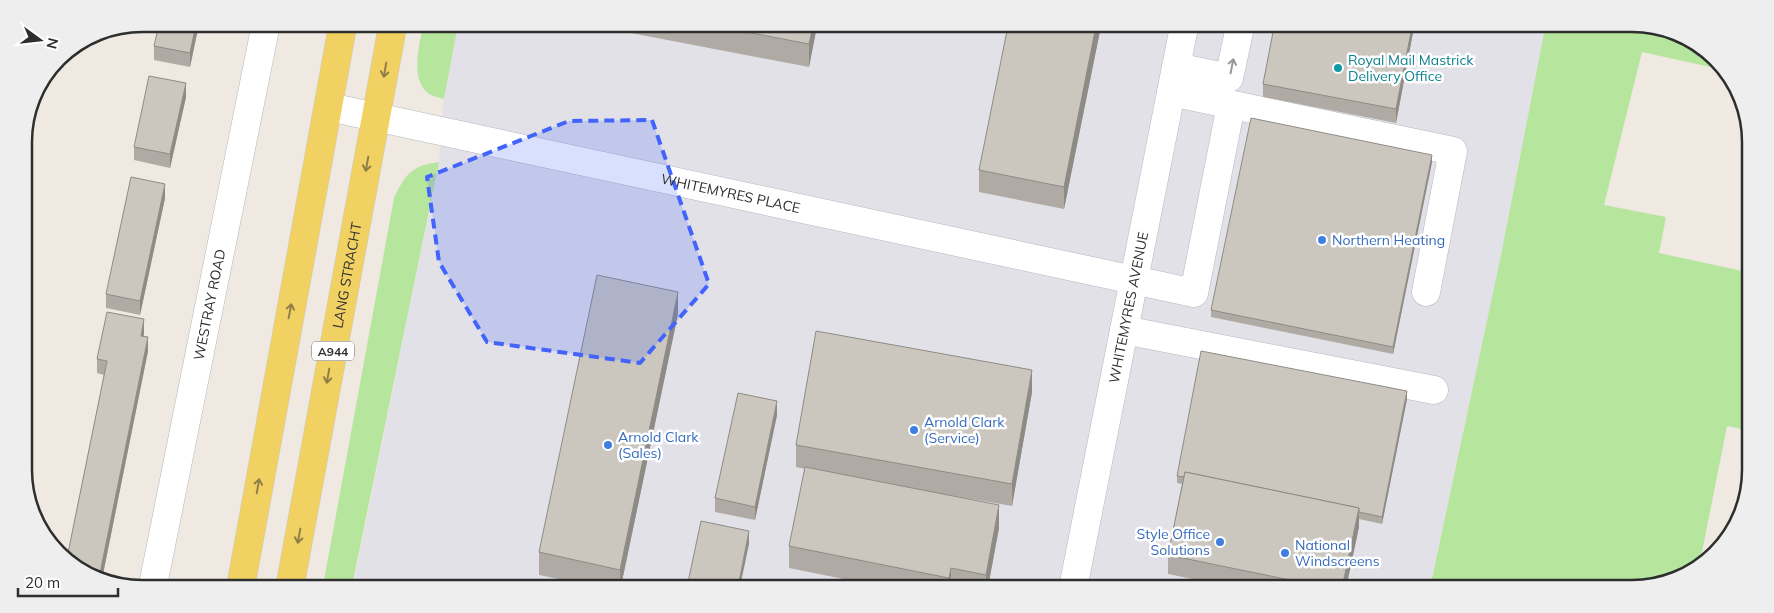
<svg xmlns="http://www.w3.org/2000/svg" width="1774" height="613" font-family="Mulish,sans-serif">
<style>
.industrial{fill:#e3e1e8}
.green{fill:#b6e59e}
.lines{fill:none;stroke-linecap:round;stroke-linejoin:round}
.minor-casing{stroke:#b4b7c1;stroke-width:29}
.major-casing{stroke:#c9c9c9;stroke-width:29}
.minor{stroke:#fff;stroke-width:28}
.major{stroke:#f2d163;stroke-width:28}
.wall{fill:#afaba4}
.shaded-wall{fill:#8e8b86}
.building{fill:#cbc7bf;stroke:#8e8b86}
.oneway{stroke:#969696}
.oneway2{stroke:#908048}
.marked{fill:#4264fb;fill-opacity:0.2;stroke:#4264fb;stroke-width:4;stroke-dasharray:10 6;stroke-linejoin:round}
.culture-dot{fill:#0f9aa8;stroke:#fff;stroke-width:2}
.shop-dot{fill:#3f7fe0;stroke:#fff;stroke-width:2}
.labels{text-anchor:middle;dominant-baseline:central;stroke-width:5;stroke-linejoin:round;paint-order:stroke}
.shield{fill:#fff;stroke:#6d6d6d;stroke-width:1}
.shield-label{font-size:12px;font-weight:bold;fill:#2e2e2e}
.culture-label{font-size:14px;fill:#0d838f;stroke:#fff;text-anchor:start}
.street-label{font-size:14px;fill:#2e2e2e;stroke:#fff}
.shop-label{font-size:14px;fill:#366cbe;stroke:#fff;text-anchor:start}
.rim{fill:none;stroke:#2e2e2e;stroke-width:2.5}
</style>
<rect width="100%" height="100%" fill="#efe9e1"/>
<path class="industrial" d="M458,25l1087,3 -44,227 -71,333 -1077,-2 86,-424 5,-63z"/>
<g class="green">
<path d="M423,25h35l-14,74c-4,-1 -11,-3 -15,-5 -20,-15 -9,-50 -6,-69z"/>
<path d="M1545,28h118l58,36 3,6 -82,-18 -38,153 62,12 -7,36 88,19 -1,158 -19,-4 -28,141 -60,22 -209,-1 71,-333z"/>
<path d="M439,162l-87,424h-29l71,-388c11,-24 19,-33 45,-36z"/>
</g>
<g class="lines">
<defs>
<g id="minor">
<path d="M1176,67l53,11 11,-51"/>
<path d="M1171,92l282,59 -27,141"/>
<path id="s1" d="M329,107l865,186 37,-188"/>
<path d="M1124,330l310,60"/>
<path id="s2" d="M153,585l113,-561"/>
<path id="s3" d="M1073,588l111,-561"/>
</g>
<g id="major">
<path d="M241,585l102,-561"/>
<path id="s4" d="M290,586l103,-562"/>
</g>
</defs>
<use href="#minor" class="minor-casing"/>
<use href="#major" class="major-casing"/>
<use href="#minor" class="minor"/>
<use href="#major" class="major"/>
</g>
<g class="wall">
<path d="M199,24l-9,43 -36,-7v-14z"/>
<path d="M589,25l228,1 -8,41z"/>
<path d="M1101,26l-37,183 -85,-17v-22z"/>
<path d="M1274,27h140l-18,96 -133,-26v-13z"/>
<path d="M186,97l-16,71 -36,-8v-13z"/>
<path d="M1432,162l-39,192 -182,-37v-7z"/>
<path d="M165,198l-25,117 -34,-7v-14z"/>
<path d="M678,314l-57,272h-28l-54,-11v-23z"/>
<path d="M144,333v3l4,15 -46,228 -35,-21 37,-183 -7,-2v-14z"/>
<path d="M1032,392l-20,114 -81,-14 68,36 -11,59h-105l-94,-19v-22l16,-77 -9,-2v-22z"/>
<path d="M1407,399l-25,125 -23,-5v8l-13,61h-109l-69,-14v-19l14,-71 -5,-1v-7z"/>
<path d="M777,415l-22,105 -40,-8v-14z"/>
</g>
<g class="shaded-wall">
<path d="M196,24h3l-9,43v-14z"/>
<path d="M813,26h4l-8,41v-23z"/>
<path d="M1096,26h5l-37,183v-22z"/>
<path d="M1412,27h2l-18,96v-14z"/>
<path d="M186,83v14l-16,71v-14z"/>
<path d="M39,87v11l-15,71v-13z"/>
<path d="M1432,155v7l-39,192v-7z"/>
<path d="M165,184v14l-25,117v-14z"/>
<path d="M678,292v22l-57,272h-1v-16z"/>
<path d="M144,319v14l-3,17v-14z"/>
<path d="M148,337v14l-46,228 -3,-1z"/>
<path d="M1032,370v22l-20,114v-22z"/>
<path d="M1407,391v8l-25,125v-7z"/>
<path d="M777,401v14l-22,105v-13z"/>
<path d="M999,505v23l-11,59h-2v-12z"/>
<path d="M1359,508v19l-13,61h-4z"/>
<path d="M749,531v13l-9,43h-2z"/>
<path d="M951,568v19h-2v-9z"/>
</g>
<g class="building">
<path d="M159,24h37l-6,29 -36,-7z"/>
<path d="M710,25l103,1 -4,18z"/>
<path d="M1008,26h88l-32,161 -85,-17z"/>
<path d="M1274,27h138l-16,82 -133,-25z"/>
<path d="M149,76l37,7 -16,71 -36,-7z"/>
<path d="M38,89l-14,67v-21l9,-38z"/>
<path d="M1251,118l181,37 -39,192 -182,-37z"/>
<path d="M131,177l34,7 -25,117 -34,-7z"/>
<path d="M597,275l81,17 -58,278 -81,-18z"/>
<path d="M107,312l37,7 -3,17 7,1 -49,241 -32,-20 40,-197 -10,-2z"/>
<path d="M816,331l216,39 -20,114 -216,-39z"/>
<path d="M1201,351l206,40 -25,126 -23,-5v-4l-174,-36 -1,5 -7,-1z"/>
<path d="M738,393l39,8 -22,106 -40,-9z"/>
<path d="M805,467l194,38 -13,70 -35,-7 -2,10 -160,-32z"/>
<path d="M1185,472l174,36 -17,80h-13l-161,-33z"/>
<path d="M701,521l48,10 -11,56h-51z"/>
</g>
<defs><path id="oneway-shaft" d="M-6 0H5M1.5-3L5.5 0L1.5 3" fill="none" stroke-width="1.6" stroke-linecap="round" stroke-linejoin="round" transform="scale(1.25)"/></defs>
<use class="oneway" href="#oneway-shaft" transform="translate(1232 66) rotate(-79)"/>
<g class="oneway2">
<use href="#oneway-shaft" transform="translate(385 70) rotate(100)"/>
<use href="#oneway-shaft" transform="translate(367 164) rotate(100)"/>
<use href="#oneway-shaft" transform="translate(290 311) rotate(-79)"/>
<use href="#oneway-shaft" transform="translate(328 376) rotate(100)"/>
<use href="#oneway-shaft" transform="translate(258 486) rotate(-80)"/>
<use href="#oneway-shaft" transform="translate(299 536) rotate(100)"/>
</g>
<path class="marked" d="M652,120l57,164 -69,79 -153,-21 -48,-80 -12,-85 142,-56z"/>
<circle class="culture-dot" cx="1338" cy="68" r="5"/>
<g class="shop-dot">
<circle cx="1322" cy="240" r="5"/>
<circle cx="914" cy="430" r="5"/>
<circle cx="608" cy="445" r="5"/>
<circle cx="1220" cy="542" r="5"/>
<circle cx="1285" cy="553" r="5"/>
</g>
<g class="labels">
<rect class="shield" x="312" y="341.5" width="42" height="19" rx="4"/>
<g class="shield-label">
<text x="333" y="351">A944</text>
</g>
<g class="culture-label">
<text x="1348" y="60">Royal Mail Mastrick<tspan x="1348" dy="16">Delivery Office</tspan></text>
</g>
<g class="street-label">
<text stroke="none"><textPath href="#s1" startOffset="411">WHITEMYRES PLACE</textPath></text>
<text stroke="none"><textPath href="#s4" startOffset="316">LANG STRACHT</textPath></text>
<text stroke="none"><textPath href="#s2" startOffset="286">WESTRAY ROAD</textPath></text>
<text stroke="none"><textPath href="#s3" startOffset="286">WHITEMYRES AVENUE</textPath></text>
</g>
<g class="shop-label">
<text x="1332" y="240">Northern Heating</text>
<text x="924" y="422">Arnold Clark<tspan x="924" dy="16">(Service)</tspan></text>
<text x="618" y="437">Arnold Clark<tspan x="618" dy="16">(Sales)</tspan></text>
<text x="1210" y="534" text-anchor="end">Style Office<tspan x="1210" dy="16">Solutions</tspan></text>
<text x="1295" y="545">National<tspan x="1295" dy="16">Windscreens</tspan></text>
</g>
</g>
<path d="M0 0H1774V613H0ZM142 32H1632A110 110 0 0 1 1742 142V470A110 110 0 0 1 1632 580H142A110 110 0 0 1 32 470V142A110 110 0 0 1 142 32Z" fill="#eee" fill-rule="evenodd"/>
<path class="rim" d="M142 32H1632A110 110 0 0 1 1742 142V470A110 110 0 0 1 1632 580H142A110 110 0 0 1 32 470V142A110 110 0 0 1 142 32Z"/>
<g transform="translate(40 40) rotate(105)" stroke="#ffffff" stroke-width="4" paint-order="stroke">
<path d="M0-4L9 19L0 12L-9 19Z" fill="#2e2e2e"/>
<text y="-8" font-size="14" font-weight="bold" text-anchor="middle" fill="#2e2e2e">N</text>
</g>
<path d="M18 588v8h100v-8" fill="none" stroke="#2e2e2e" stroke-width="2.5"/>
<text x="25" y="588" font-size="15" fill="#2e2e2e" stroke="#ffffff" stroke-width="4" paint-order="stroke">20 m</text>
</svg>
